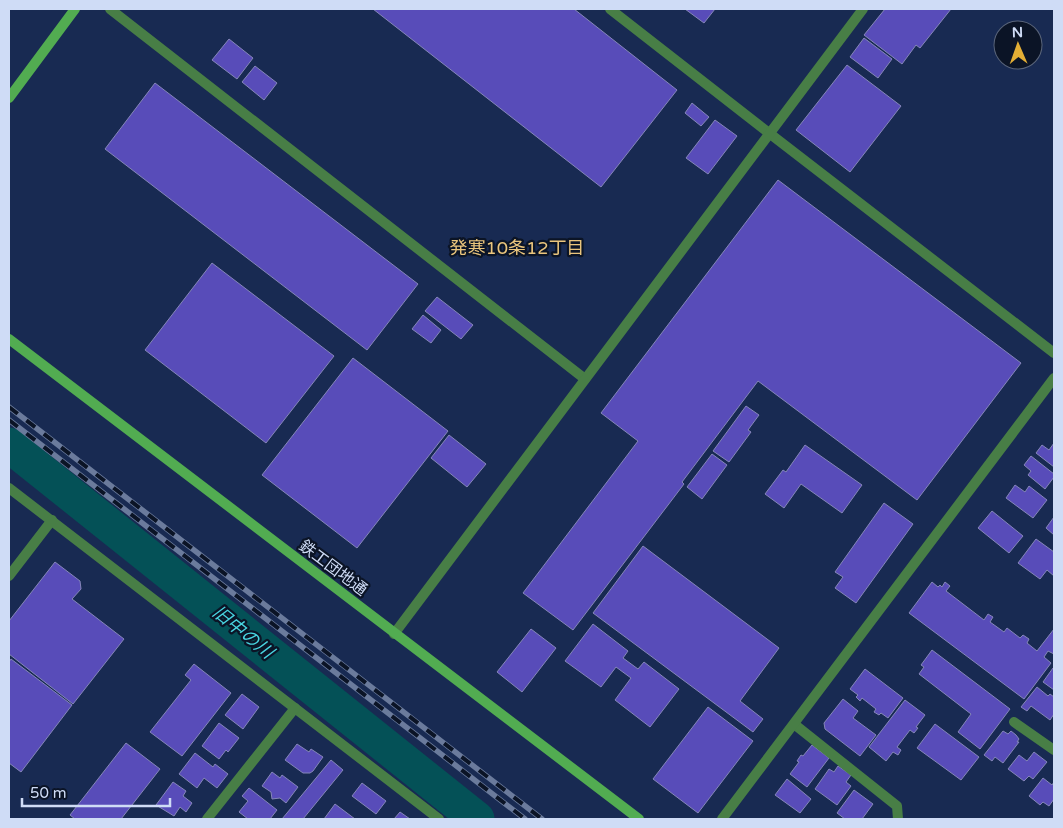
<svg xmlns="http://www.w3.org/2000/svg" width="1063" height="828" font-family="'Varela Round','Noto Sans JP',sans-serif">
<style>
.lines{fill:none;stroke-linecap:round;stroke-linejoin:round}
.river{stroke:#045157;stroke-width:35}
.building{fill:#584cb9;stroke:#8586b9}
.street{stroke:#487e46;stroke-width:10}
.secondary{stroke:#52ac51;stroke-width:10}
.rail-casing{stroke:#6b7b9c;stroke-width:5.5}
.rail{stroke:#0b1426;stroke-width:4;stroke-dasharray:11;stroke-linecap:butt}
.labels{text-anchor:middle;dominant-baseline:central;stroke-width:4.5;stroke-linejoin:round;paint-order:stroke}
.street-label{font-size:16px;fill:#cfdcf6;stroke:#0b1426}
.neighbourhood-label{font-size:18px;fill:#eac57d;stroke:#0b1426}
.water-label{font-size:18px;font-style:italic;fill:#48d4e0;stroke:#0b1426}
</style>
<rect width="100%" height="100%" fill="#182a52"/>
<g class="lines">
<path class="river" d="M9,445l468,374"/>
</g>
<g class="building">
<path d="M373,9h201l103,81 -76,97z"/>
<path d="M685,9h30l-11,14z"/>
<path d="M885,9h66l-31,39 -4,-3 -14,19 -38,-29z"/>
<path d="M864,38l28,21 -14,19 -28,-21z"/>
<path d="M229,39l24,19 -16,21 -25,-19z"/>
<path d="M847,65l54,41 -51,66 -54,-42z"/>
<path d="M255,66l22,17 -13,17 -22,-18z"/>
<path d="M155,83l263,201 -51,66 -262,-201z"/>
<path d="M692,103l17,14 -8,9 -16,-13z"/>
<path d="M715,120l22,16 -29,38 -22,-16z"/>
<path d="M778,180l243,183 -104,137 -159,-119 -76,101 2,2 -111,146 -50,-37 115,-152 -37,-28z"/>
<path d="M212,263l122,93 -68,87 -121,-93z"/>
<path d="M437,297l36,28 -12,14 -36,-28z"/>
<path d="M423,315l18,15 -10,13 -19,-14z"/>
<path d="M353,358l95,73 -91,117 -95,-73z"/>
<path d="M746,406l13,9 -11,15 3,2 -22,30 -16,-11z"/>
<path d="M449,435l37,29 -19,23 -36,-29z"/>
<path d="M1054,443v24l-18,-14 6,-8 7,5z"/>
<path d="M805,445l57,40 -20,28 -41,-29 -17,24 -19,-14 18,-24 3,2z"/>
<path d="M712,454l15,11 -25,34 -15,-12z"/>
<path d="M1031,456l23,18v3l-9,12 -17,-14 3,-4 -7,-6z"/>
<path d="M1015,485l10,7 4,-6 18,14 -14,18 -27,-20z"/>
<path d="M884,503l29,21 -57,79 -21,-15 8,-11 -8,-5z"/>
<path d="M992,511l31,25 -14,17 -31,-25z"/>
<path d="M1054,517v18l-8,-7z"/>
<path d="M1036,539l18,13v24l-7,-6 -7,9 -22,-16z"/>
<path d="M643,546l136,102 -39,53 23,18 -10,13 -160,-119z"/>
<path d="M55,562l25,19 1,8 -9,10 52,40 -51,65 -64,-50v-33z"/>
<path d="M932,582l6,5 2,-2 2,2 3,-5 5,4 -4,5 38,29 4,-6 5,3 -3,5 14,10 3,-4 13,10 3,-3 6,4 -2,4 10,8 17,-22v25l-6,-3 -4,6 7,6 -27,36 -115,-86z"/>
<path d="M593,624l35,27 -5,7 15,11 6,-7 35,27 -29,38 -35,-27 16,-22 -15,-11 -15,20 -36,-26z"/>
<path d="M531,629l25,19 -34,44 -25,-20z"/>
<path d="M932,650l78,59 -30,40 -22,-17 13,-18 -52,-40 5,-7 -3,-2z"/>
<path d="M11,659l61,46 -51,67 -12,-9v-101z"/>
<path d="M194,664l37,29 -49,63 -32,-24 41,-52 -6,-5z"/>
<path d="M1053,668h1v22l-11,-8z"/>
<path d="M865,669l38,29 -15,20 -7,-5 -2,2 -5,-3 2,-3 -14,-11 -2,3 -4,-4 2,-2 -8,-6z"/>
<path d="M1037,687l11,9 2,-2 4,3v17l-4,6 -19,-14 -4,5 -6,-4z"/>
<path d="M242,694l17,13 -16,22 -18,-14z"/>
<path d="M843,699l15,12 -5,7 23,17 -16,21 -35,-27 -1,-6z"/>
<path d="M905,700l20,15 -9,12 2,1 -4,5 -4,-3 -13,17 4,3 -3,5 -5,-3 -7,9 -17,-14z"/>
<path d="M708,707l45,34 -55,72 -45,-34z"/>
<path d="M219,723l20,15 -11,14 -2,-2 -7,9 -17,-13z"/>
<path d="M935,724l44,33 -18,23 -44,-32z"/>
<path d="M1003,731l5,3 3,-3 5,4 3,4 -2,3h2l-16,21 -8,-6 -3,4 -8,-6z"/>
<path d="M126,743l34,26 -39,50h-46l-5,-4z"/>
<path d="M297,744l12,8 2,-3 12,8 -10,14 -3,2h-7l-18,-13z"/>
<path d="M812,745l17,13 -22,29 -17,-13 9,-12 -2,-1 4,-6 2,1z"/>
<path d="M1034,752l13,10 -14,17 -4,-3 -5,5 -16,-12 11,-14 8,6z"/>
<path d="M195,753l18,14 2,-3 13,10 -11,14 -13,-10 -7,10 -18,-14z"/>
<path d="M331,760l12,10 -40,49h-21z"/>
<path d="M838,766l13,9 -5,7 5,4 -14,19 -22,-16 14,-20 5,3z"/>
<path d="M272,772l8,6 2,-3 16,12 -12,16 -6,-5 -8,1 -1,-7 -9,-6z"/>
<path d="M1043,778l9,7 2,-3v17l-5,7 -6,-4 -3,3 -11,-9z"/>
<path d="M787,779l24,20 -11,14 -25,-18z"/>
<path d="M173,782l13,9 -3,5 9,7 -6,9 -6,-5 -6,9 -18,-11z"/>
<path d="M362,783l24,18 -10,13 -24,-18z"/>
<path d="M249,788l28,22 -7,9h-22l-9,-7 9,-11 -6,-5z"/>
<path d="M854,790l19,14 -11,15h-17l-8,-6z"/>
<path d="M335,804l20,15h-31z"/>
<path d="M400,812l10,7h-16z"/>
</g>
<g class="lines">
<g class="street">
<path d="M110,9l475,370"/>
<path d="M610,9l159,124 285,220"/>
<path d="M9,488l430,331"/>
<path d="M9,576l43,-56"/>
<path d="M394,634l469,-625"/>
<path d="M1014,722l40,28"/>
<path d="M794,724l103,82 1,13"/>
<path d="M207,819l88,-111"/>
<path d="M722,819l332,-441"/>
</g>
<g class="secondary">
<path d="M9,98l66,-89"/>
<path d="M9,339l630,480"/>
</g>
<defs>
<g id="rail">
<path d="M9,407l533,412"/>
<path d="M9,420l516,399"/>
</g>
</defs>
<use href="#rail" class="rail-casing"/>
<use href="#rail" class="rail"/>
</g>
<g class="labels">
<g class="street-label">
<text transform="translate(333 568) rotate(37)">鉄工団地通</text>
</g>
<g class="neighbourhood-label">
<text x="517" y="248">発寒10条12丁目</text>
</g>
<g class="water-label">
<text transform="translate(243 632) rotate(39)">旧中の川</text>
</g>
</g>
<rect width="1063" height="828" fill="none" stroke="#cfdcf6" stroke-width="20"/>
<g transform="translate(1018 45) rotate(358)"><circle r="24" fill="#0b1426" stroke="#596479"/>
<path d="M0-4L9 19L0 12L-9 19Z" fill="#e3ae35"/>
<text y="-8" font-size="14" font-weight="bold" text-anchor="middle" fill="#cfdcf6">N</text>
</g>
<path d="M22 798v8h148v-8" fill="none" stroke="#cfdcf6" stroke-width="2.5"/>
<text x="30" y="798" font-size="15" fill="#cfdcf6" stroke="#0b1426" stroke-width="4" paint-order="stroke">50 m</text>
</svg>
